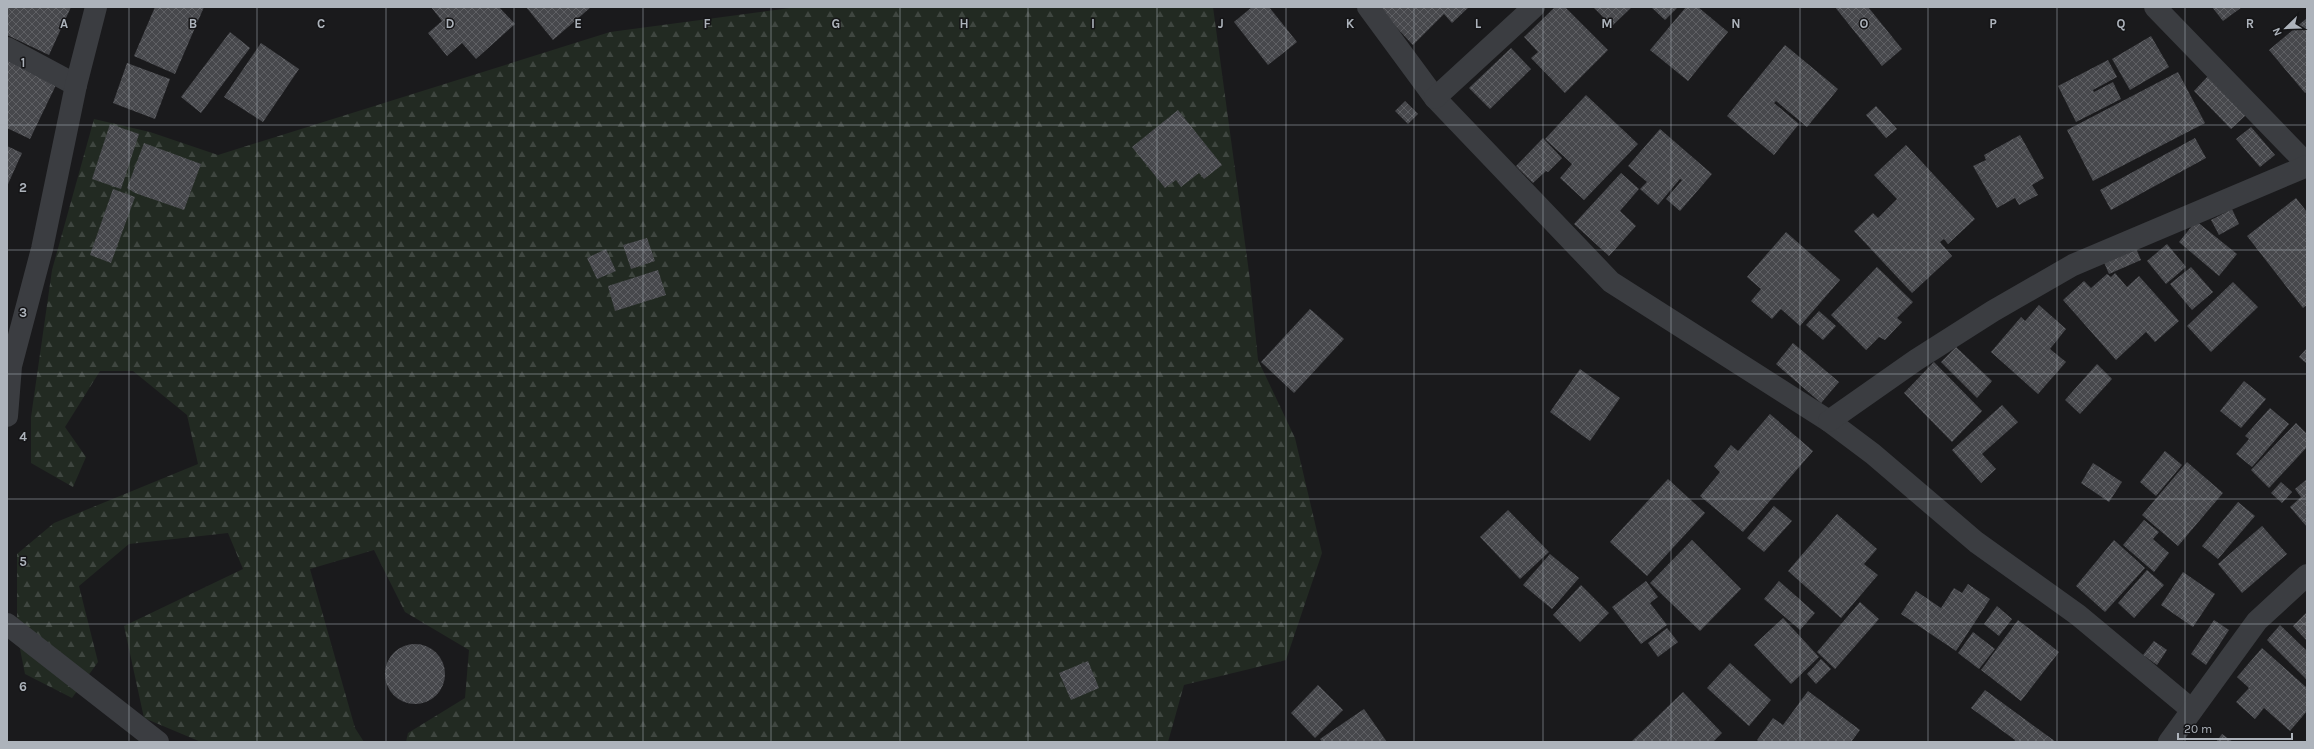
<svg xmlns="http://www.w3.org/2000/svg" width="2314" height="749" font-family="Karla,sans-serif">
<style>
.forest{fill:url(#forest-firs)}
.building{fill:url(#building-cross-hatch)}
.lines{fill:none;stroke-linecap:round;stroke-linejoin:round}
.minor{stroke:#3b3d41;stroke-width:22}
.grid{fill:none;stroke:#adb3bb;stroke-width:1;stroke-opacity:0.55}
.grid-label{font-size:13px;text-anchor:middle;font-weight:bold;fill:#adb3bb;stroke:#151517;stroke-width:3;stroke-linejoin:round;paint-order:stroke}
</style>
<defs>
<pattern id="forest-firs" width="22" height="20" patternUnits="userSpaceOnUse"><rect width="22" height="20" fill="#222a22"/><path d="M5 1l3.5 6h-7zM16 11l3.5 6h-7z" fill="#3f4640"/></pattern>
<pattern id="building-cross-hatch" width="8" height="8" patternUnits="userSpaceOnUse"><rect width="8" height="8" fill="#47484c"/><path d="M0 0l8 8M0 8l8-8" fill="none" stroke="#5f6064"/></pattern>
</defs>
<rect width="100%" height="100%" fill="#1a1a1c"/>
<path class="forest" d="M797,7h416l37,273 8,80 37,78 27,115 -36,107 -102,25 -16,57h-762l2,-9 57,-35 4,-48 -64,-38 -31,-62 -64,19 45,159 9,14h-163l-57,-24 -20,-92 119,-57 -15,-36 -99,11 -50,42 19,76 -26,36 -47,-24 -8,-40v-80l37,-31 144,-59 -11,-49 -54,-44h-33l-35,56 21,30 -13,30 -42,-24v-46l21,-147 42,-151 56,13 68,23 392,-123z"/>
<g class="building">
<path d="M7,7h64l-22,48 -42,-20z"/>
<path d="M155,7h49l-29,67 -41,-18z"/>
<path d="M431,7h68l16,17 -39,35 -14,-16 -15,13 -19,-23 14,-12z"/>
<path d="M526,7h65l-38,33z"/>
<path d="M1252,7h17l28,35 -29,23 -34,-43z"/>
<path d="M1383,7h86l-17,16 -8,-9 -31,31 -33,-35z"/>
<path d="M1555,7h10l43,43 -43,43 -34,-35 7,-6 -14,-15z"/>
<path d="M1593,7h39l-20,19z"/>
<path d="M1651,7h27l-13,13z"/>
<path d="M1686,7h12l30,25 -40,49 -38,-31z"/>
<path d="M1835,7h33l34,42 -20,17z"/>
<path d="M2212,7h30l-19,14z"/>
<path d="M2307,18v74l-2,1 -36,-43z"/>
<path d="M230,32l20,16 -49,65 -20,-16z"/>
<path d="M2151,36l18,31 -39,23 -18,-31z"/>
<path d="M261,43l38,26 -36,53 -39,-25z"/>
<path d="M1785,45l53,44 -31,38 -31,-26 -2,2 25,21 -25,31 -47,-39z"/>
<path d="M1511,48l20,21 -41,40 -21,-21z"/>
<path d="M7,60l49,25 -26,54 -23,-11z"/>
<path d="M2108,60l9,17 -24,13 1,2 19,-10 8,17 -45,23 -18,-36z"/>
<path d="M127,63l43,16 -15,40 -42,-16z"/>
<path d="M2178,72l27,51 -112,58 -26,-51z"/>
<path d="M2209,75l38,39 -16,15 -37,-38z"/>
<path d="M1586,95l52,49 -54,56 -24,-22 12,-14 -27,-25z"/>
<path d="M1405,101l13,13 -10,10 -13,-13z"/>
<path d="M1876,106l21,23 -11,9 -20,-23z"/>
<path d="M1178,110l44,55 -18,14 -5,-6 -18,14 -5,-7 -11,8 -33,-41z"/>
<path d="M110,124l29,10 -18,55 -29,-10z"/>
<path d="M2251,127l24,28 -15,12 -24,-28z"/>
<path d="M1660,129l52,45 -32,37 -14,-12 16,-19 -2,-1 -22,26 -18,-16 7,-7 -19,-16z"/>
<path d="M2020,135l24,43 -12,7 6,10 -19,10 -4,-7 -18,10 -24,-42 13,-6 -2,-5z"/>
<path d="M1543,138l19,20 -14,14 -2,-1 -13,12 -17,-17z"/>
<path d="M2195,138l11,20 -95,52 -11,-20z"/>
<path d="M144,143l57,21 -17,46 -49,-17 -8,-5z"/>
<path d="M1906,145l69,74 -27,25 -4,-5 -4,3 12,14 -40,37 -58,-62 19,-18 5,5 19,-19 -23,-24z"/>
<path d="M7,146l15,7 -14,31h-1z"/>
<path d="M1621,173l18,16 -19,22 16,15 -27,30 -35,-32z"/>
<path d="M113,189l22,8 -24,66 -21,-8z"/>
<path d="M2296,198l11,14v93l-4,3 -56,-72z"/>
<path d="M2232,209l7,15 -20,11 -8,-15z"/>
<path d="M2196,221l41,33 -18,22 -40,-34z"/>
<path d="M1786,232l54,48 -40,46 -19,-17 -9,10 -21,-18 10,-12 -14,-12z"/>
<path d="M647,238l8,23 -24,8 -8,-24z"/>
<path d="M2167,244l19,23 -20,17 -19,-23z"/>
<path d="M2135,246l6,14 -32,14 -6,-14z"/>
<path d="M606,249l10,22 -19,8 -10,-21z"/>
<path d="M1877,267l36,35 -16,16 5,4 -17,18 -6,-3 -13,13 -35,-35z"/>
<path d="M2191,267l22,25 -21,18 -22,-26z"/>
<path d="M658,270l8,25 -51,16 -7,-25z"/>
<path d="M2115,273l12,14 12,-11 40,45 -24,21 -9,-10 -30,28 -53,-60 21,-19 7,7 16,-14 4,3z"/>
<path d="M2233,282l25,25 -47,45 -24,-26z"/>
<path d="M2039,305l27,24 -16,20 16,13 -28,32 -47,-42 30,-35 4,4z"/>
<path d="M1310,309l34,30 -50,54 -33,-31z"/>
<path d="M1819,311l17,15 -13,14 -17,-15z"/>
<path d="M1793,343l46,39 -18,21 -45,-39z"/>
<path d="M1956,347l36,34 -15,17 -36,-36z"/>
<path d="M2307,348v16l-8,-7z"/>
<path d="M1934,362l48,49 -30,31 -48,-49z"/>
<path d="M2097,364l15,15 -32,35 -15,-14z"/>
<path d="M1580,369l40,29 -30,43 -40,-29z"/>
<path d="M2244,381l22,18 -25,29 -21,-17z"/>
<path d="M2002,405l16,17 -36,32 14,15 -15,14 -29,-33z"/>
<path d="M2270,408l19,16 -37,43 -16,-13 13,-15 -4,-3z"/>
<path d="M1770,414l43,37 -70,81 -43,-36 20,-24 -6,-6 17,-21 7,6z"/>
<path d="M2296,423l11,11v13l-38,41 -18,-18z"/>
<path d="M2165,451l17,14 -26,31 -16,-14z"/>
<path d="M2187,462l36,31 -45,53 -36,-31z"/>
<path d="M2093,463l29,19 -13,20 -28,-19z"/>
<path d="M1668,479l37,34 -58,63 -37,-34z"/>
<path d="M2307,479v48l-17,-20 11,-10 -6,-8z"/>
<path d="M2281,482l11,10 -10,11 -11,-10z"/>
<path d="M2238,502l17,14 -37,43 -16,-13z"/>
<path d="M1774,506l18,15 -28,31 -17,-14z"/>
<path d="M1508,510l41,42 -29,27 -40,-42z"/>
<path d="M1837,514l40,35 -13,15 14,11 -37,43 -53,-47z"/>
<path d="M2144,520l15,12 -6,7 16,14 -15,19 -31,-27z"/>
<path d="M2262,526l25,28 -45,39 -24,-29z"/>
<path d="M1692,540l49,49 -41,42 -50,-48z"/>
<path d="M2114,540l31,28 -40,44 -29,-26z"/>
<path d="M1550,554l29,24 -27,31 -29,-24z"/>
<path d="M2147,570l17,15 -30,33 -16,-15z"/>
<path d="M2183,572l32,22 -22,33 -32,-22z"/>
<path d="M1646,581l12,16 -8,6 17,22 -26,19 -29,-37z"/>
<path d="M1779,581l36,32 -15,17 -36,-31z"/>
<path d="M1968,584l22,15 -34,52 -55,-37 15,-23 25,17 13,-20 8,5z"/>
<path d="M1581,585l28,28 -29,29 -27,-27z"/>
<path d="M1860,602l19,17 -44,50 -18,-17z"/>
<path d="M1997,606l15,13 -13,17 -15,-12z"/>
<path d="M2307,612v29l-14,-15z"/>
<path d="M1783,618l36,39 -28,27 -37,-39z"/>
<path d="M2018,620l41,32 -38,49 -40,-31z"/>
<path d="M2214,620l15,10 -23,35 -15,-11z"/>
<path d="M2280,625l27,26v29l-40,-40z"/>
<path d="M1667,628l11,14 -20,15 -10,-14z"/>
<path d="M1973,632l22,17 -16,20 -21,-16z"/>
<path d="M2154,641l13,9 -10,15 -14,-10z"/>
<circle cx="415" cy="674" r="30"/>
<path d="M2262,648l45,40v23l-17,20 -26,-23 -9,11 -19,-17 13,-14 -12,-11z"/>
<path d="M1821,659l10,10 -15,15 -9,-10z"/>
<path d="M1088,661l11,27 -28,12 -12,-27z"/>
<path d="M1730,663l41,37 -22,26 -42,-38z"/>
<path d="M1318,685l25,25 -28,28 -24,-25z"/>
<path d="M1985,690l71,52h-42l1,-2 -44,-32z"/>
<path d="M1808,691l52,39 -9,12h-92l-2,-2 16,-22 10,7z"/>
<path d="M1683,692l39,41 -9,9h-82z"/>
<path d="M1364,709l23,33h-65l-2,-3z"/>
<path d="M2222,734l11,8h-17z"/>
</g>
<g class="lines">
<g class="minor">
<path d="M1368,7l67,91 176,184 218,139 44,33 103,88 102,73 114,95"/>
<path d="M2155,7l152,157"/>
<path d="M7,48l69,37"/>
<path d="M1435,98l99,-91"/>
<path d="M7,416l4,-50 31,-117 34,-164 20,-78"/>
<path d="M1829,421l87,-61 77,-49 80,-46 234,-99"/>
<path d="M7,624l151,118"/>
<path d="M2169,742l88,-121 50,-46"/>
</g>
</g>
<path class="grid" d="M129,7v735M257,7v735M386,7v735M514,7v735M643,7v735M771,7v735M900,7v735M1028,7v735M1157,7v735M1286,7v735M1414,7v735M1543,7v735M1671,7v735M1800,7v735M1928,7v735M2057,7v735M2185,7v735M7,125h2300M7,250h2300M7,374h2300M7,499h2300M7,624h2300"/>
<g class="grid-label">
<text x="64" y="28">A</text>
<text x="193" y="28">B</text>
<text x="321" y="28">C</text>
<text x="450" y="28">D</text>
<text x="578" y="28">E</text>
<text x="707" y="28">F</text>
<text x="836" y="28">G</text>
<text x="964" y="28">H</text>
<text x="1093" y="28">I</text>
<text x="1221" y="28">J</text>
<text x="1350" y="28">K</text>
<text x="1478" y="28">L</text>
<text x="1607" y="28">M</text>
<text x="1736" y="28">N</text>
<text x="1864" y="28">O</text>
<text x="1993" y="28">P</text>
<text x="2121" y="28">Q</text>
<text x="2250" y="28">R</text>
<text x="23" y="67">1</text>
<text x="23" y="192">2</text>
<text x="23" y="317">3</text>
<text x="23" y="441">4</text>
<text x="23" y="566">5</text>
<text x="23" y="691">6</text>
</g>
<rect width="2314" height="749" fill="none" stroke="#adb3bb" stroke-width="16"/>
<g transform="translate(2286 28) rotate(247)" stroke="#151517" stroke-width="3" paint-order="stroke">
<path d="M0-3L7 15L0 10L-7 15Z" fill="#adb3bb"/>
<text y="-6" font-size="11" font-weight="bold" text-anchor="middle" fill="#adb3bb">N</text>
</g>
<path d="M2178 733v6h114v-6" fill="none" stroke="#adb3bb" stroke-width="2"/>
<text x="2184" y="733" font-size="12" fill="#adb3bb" stroke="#151517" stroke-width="3" paint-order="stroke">20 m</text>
</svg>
